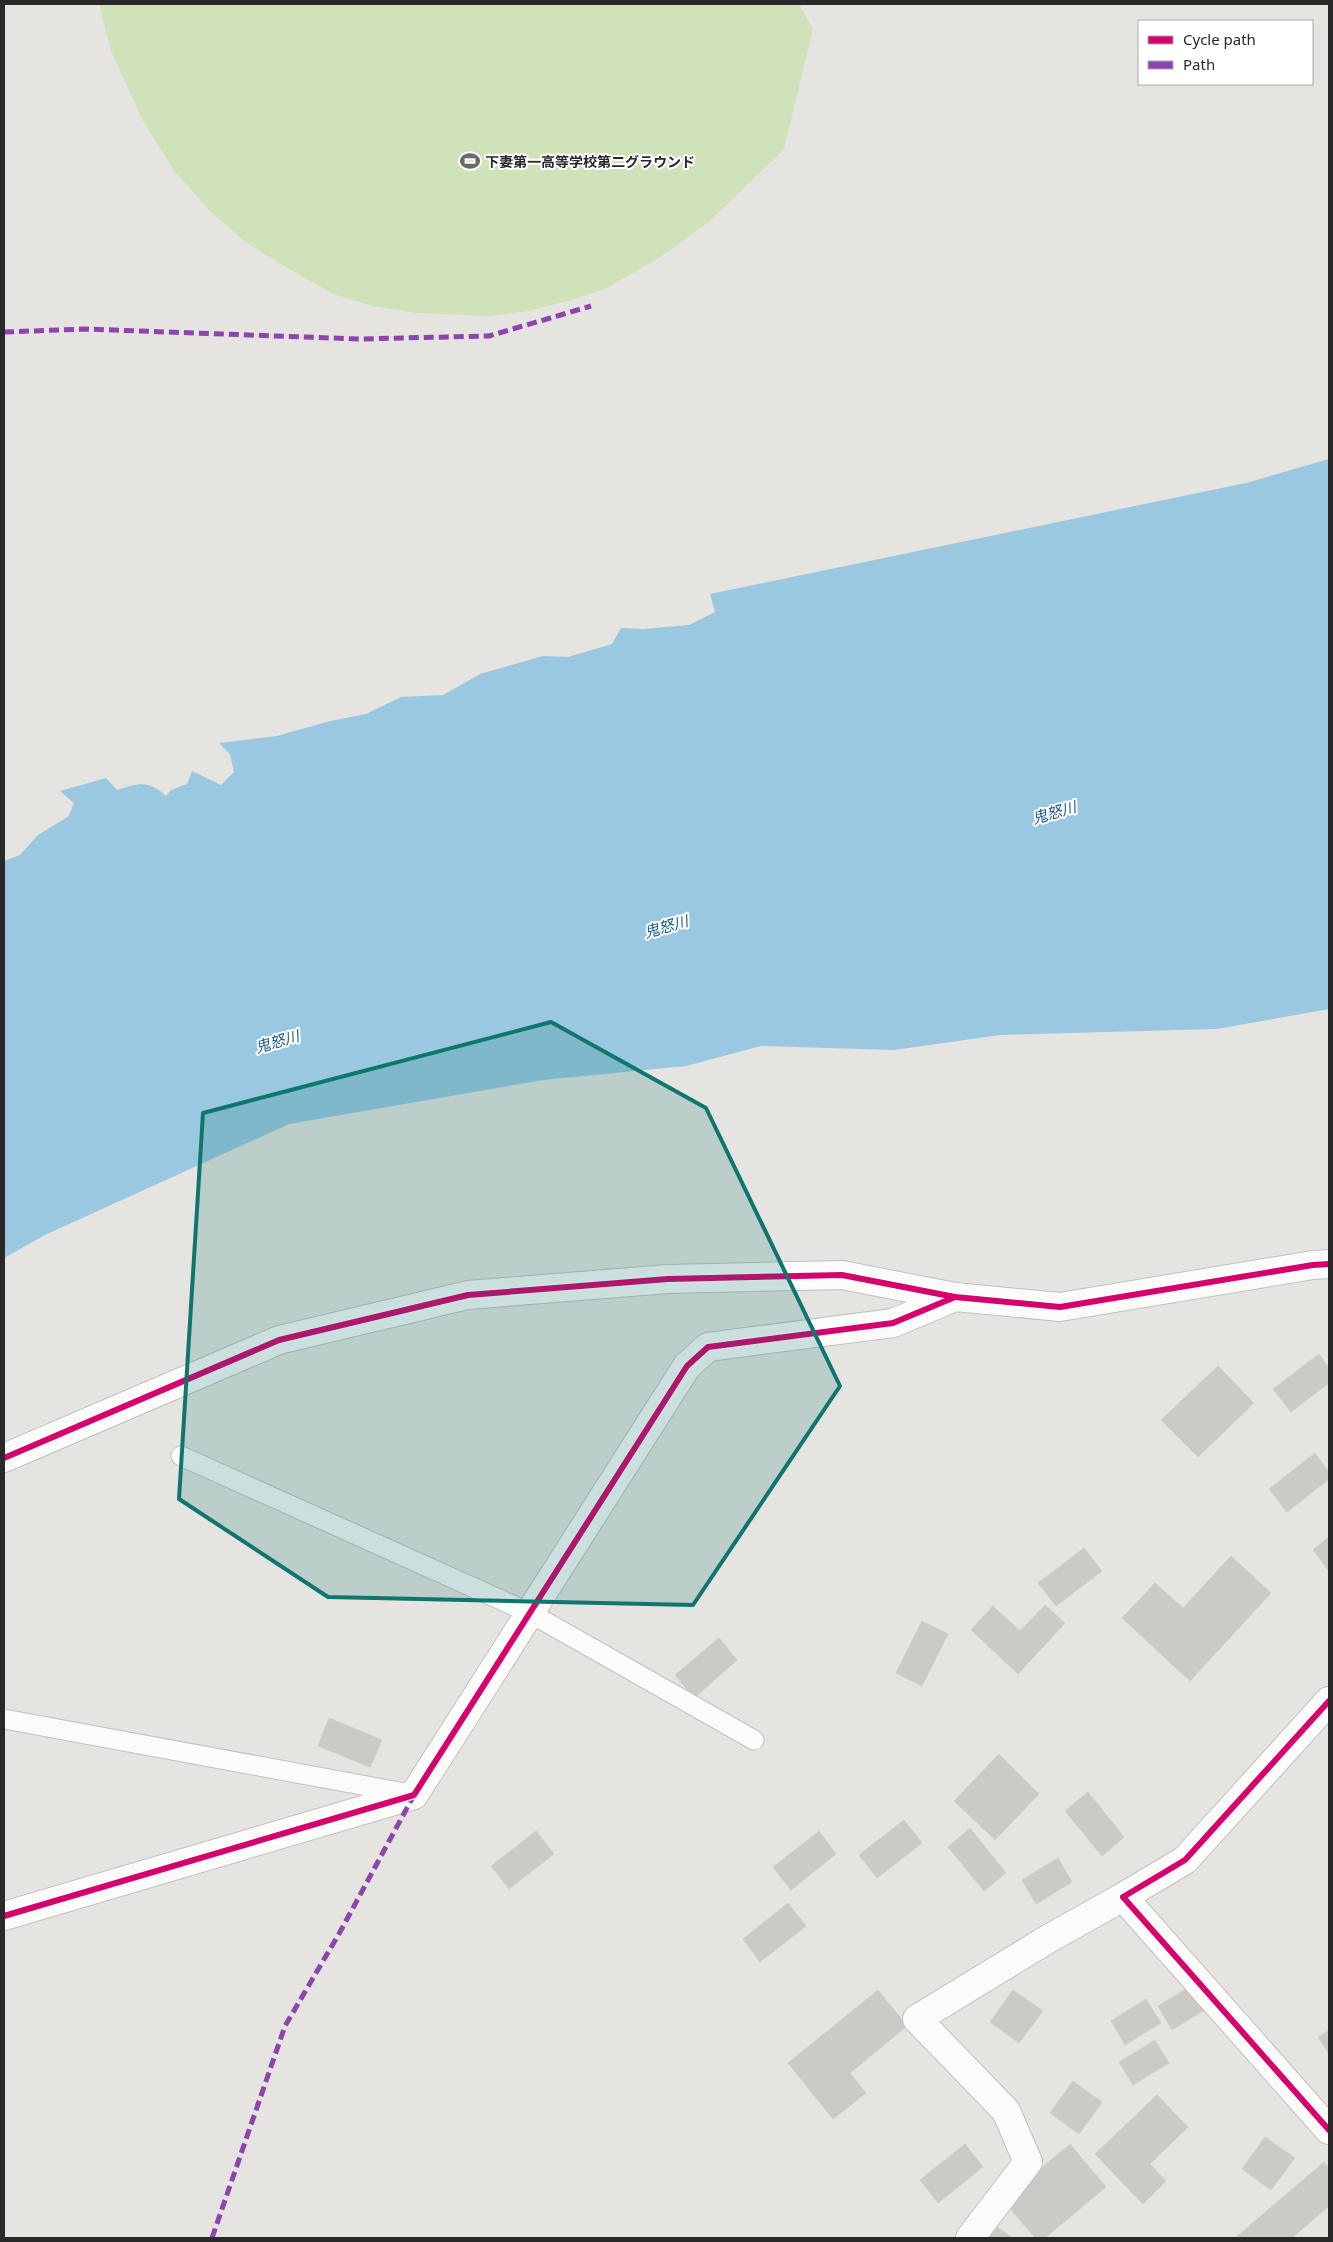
<svg xmlns="http://www.w3.org/2000/svg" width="1333" height="2242" font-family="'Noto Sans','Noto Sans JP',sans-serif">
<style>
.pitch{fill:#cfe2ba}
.water{fill:#9ac8e1}
.building{fill:#cbcac7;stroke:#d1d0cc}
.lines{fill:none;stroke-linecap:round;stroke-linejoin:round}
.lane-casing{stroke:#c1c0c0;stroke-width:21}
.street-casing{stroke:#c1c0c0;stroke-width:30}
.lane{stroke:#fbfbfa;stroke-width:19}
.street{stroke:#fbfbfa;stroke-width:28}
.quiet{stroke:#8e44ad;stroke-width:5;stroke-dasharray:10 5;stroke-linecap:butt}
.cycleway-casing{stroke:#fff;stroke-width:9}
.cycleway{stroke:#d6006c;stroke-width:6}
.marked{fill:#0f766e;fill-opacity:0.2;stroke:#0f766e;stroke-width:4;stroke-linejoin:round}
.labels{text-anchor:middle;dominant-baseline:central;stroke-width:4;stroke-linejoin:round;paint-order:stroke}
.poi-label{font-size:14px;font-weight:bold;fill:#292929;stroke:#fff;text-anchor:start}
.water-label{font-size:15px;font-style:italic;fill:#1c5a8a;stroke:#fff}
</style>
<rect width="100%" height="100%" fill="#e6e4e0"/>
<path class="pitch" d="M99,4h700l14,25 -29,120 -74,72 -48,35 -55,32 -29,10 -49,13 -39,5 -73,-3 -45,-7 -39,-12 -56,-32 -33,-21 -34,-30 -35,-39 -32,-51 -32,-70z"/>
<path class="water" d="M1329,459v550l-112,20 -217,6 -106,15 -133,-4 -75,20 -143,14 -254,44 -244,111 -41,23v-397l16,-6 18,-20 31,-19 5,-13 -14,-12 46,-13 11,12c22,-7 31,-10 49,6l5,-6 16,-6 5,-13 29,14 13,-13 -4,-18 -11,-11 58,-7 53,-15 36,-7 35,-17 42,-2 37,-21 63,-18 25,1 44,-13 9,-16 22,1 46,-4 26,-13 -5,-18 536,-111z"/>
<g class="building">
<path d="M1319,1354l10,14v15l-38,29 -18,-23z"/>
<path d="M1218,1366l36,37 -56,54 -37,-37z"/>
<path d="M1315,1453l14,19v7l-42,33 -18,-23z"/>
<path d="M1329,1537v34l-16,-21z"/>
<path d="M1084,1548l18,23 -46,35 -18,-23z"/>
<path d="M1231,1556l40,37 -81,88 -68,-63 33,-35 28,25z"/>
<path d="M1045,1605l20,18 -47,51 -47,-44 22,-24 27,25z"/>
<path d="M922,1621l26,13 -26,52 -26,-13z"/>
<path d="M719,1638l18,22 -43,38 -19,-23z"/>
<path d="M329,1718l53,22 -12,27 -52,-21z"/>
<path d="M999,1754l40,40 -44,46 -41,-39z"/>
<path d="M1088,1792l36,45 -22,19 -37,-45z"/>
<path d="M904,1820l18,23 -45,35 -18,-23z"/>
<path d="M970,1828l36,45 -22,18 -36,-44z"/>
<path d="M536,1831l18,23 -45,35 -18,-23z"/>
<path d="M819,1831l17,23 -45,36 -18,-23z"/>
<path d="M1058,1858l14,24 -36,22 -14,-24z"/>
<path d="M788,1903l18,23 -46,36 -17,-23z"/>
<path d="M1194,1984l14,24 -36,22 -14,-24z"/>
<path d="M878,1990l29,36 -57,47 16,20 -33,26 -45,-56z"/>
<path d="M1013,1990l30,21 -24,32 -29,-21z"/>
<path d="M1146,1999l15,24 -36,22 -14,-24z"/>
<path d="M1329,2030v24l-11,-17z"/>
<path d="M1155,2040l14,23 -36,22 -14,-23z"/>
<path d="M1073,2081l29,21 -23,32 -29,-21z"/>
<path d="M1157,2095l31,32 -38,37 16,17 -23,23 -48,-50z"/>
<path d="M1265,2137l30,21 -24,32 -29,-21z"/>
<path d="M965,2144l18,23 -45,36 -18,-23z"/>
<path d="M1070,2144l36,43 -61,51h-10l-32,-38z"/>
<path d="M1324,2162l5,6v38l-37,32h-57z"/>
<path d="M997,2227l16,11h-24z"/>
</g>
<g class="lines">
<defs>
<g id="lane">
<path d="M181,1456l349,157 224,127"/>
<path d="M4,1719l406,75"/>
</g>
<g id="street">
<path d="M4,1458l275,-118 189,-45 200,-16 174,-4 113,22 105,10 253,-42 16,-1"/>
<path d="M1329,1701l-144,159 -62,37 206,233"/>
<path d="M4,1916l410,-121 273,-429 21,-19 185,-24 62,-26"/>
<path d="M970,2238l58,-76 -22,-51 -89,-92 131,-80 75,-42"/>
</g>
</defs>
<use href="#lane" class="lane-casing"/>
<use href="#street" class="street-casing"/>
<use href="#lane" class="lane"/>
<use href="#street" class="street"/>
<g class="quiet">
<path d="M4,332l81,-3 274,10 130,-3 102,-30"/>
<path d="M212,2238l73,-212 55,-94 74,-137"/>
</g>
<defs>
<g id="cycleway">
<path d="M4,1458l275,-118 189,-45 200,-16 174,-4 113,22 105,10 253,-42 16,-1"/>
<path d="M1329,1701l-144,159 -62,37 206,233"/>
<path d="M4,1916l410,-121 273,-429 21,-19 185,-24 62,-26"/>
</g>
</defs>
<use href="#cycleway" class="cycleway-casing"/>
<use href="#cycleway" class="cycleway"/>
</g>
<path class="marked" d="M551,1022l155,86 134,278 -147,219 -365,-8 -149,-98 24,-386z"/>
<defs>
<symbol id="stadium-bare" viewBox="-9 -9 18 18"><path d="M0-5a6.5 5 0 1 0 0 10a6.5 5 0 1 0 0-10ZM-3.5-1.8h7v3.6h-7Z" fill="#6b6a69" stroke="#fff" stroke-width="2.5" paint-order="stroke"/></symbol>
</defs>
<g fill-rule="evenodd">
<use href="#stadium-bare" x="456" y="147" width="28" height="28"/>
</g>
<g class="labels">
<g class="poi-label">
<text x="485" y="161">下妻第一高等学校第二グラウンド</text>
</g>
<g class="water-label">
<text transform="translate(1054 812) rotate(-16)">鬼怒川</text>
<text transform="translate(666 926) rotate(-16)">鬼怒川</text>
<text transform="translate(277 1041) rotate(-16)">鬼怒川</text>
</g>
</g>
<rect width="1333" height="2242" fill="none" stroke="#292929" stroke-width="10"/>
<rect x="1138" y="20" width="175" height="65" fill="#ffffff" stroke="#a9a9a9"/>
<rect x="1148" y="36" width="25" height="8" fill="#d6006c" stroke="#a9a9a9"/>
<text x="1183" y="45" font-size="15" fill="#292929">Cycle path</text>
<rect x="1148" y="61" width="25" height="8" fill="#8e44ad" stroke="#a9a9a9"/>
<text x="1183" y="70" font-size="15" fill="#292929">Path</text>
</svg>
